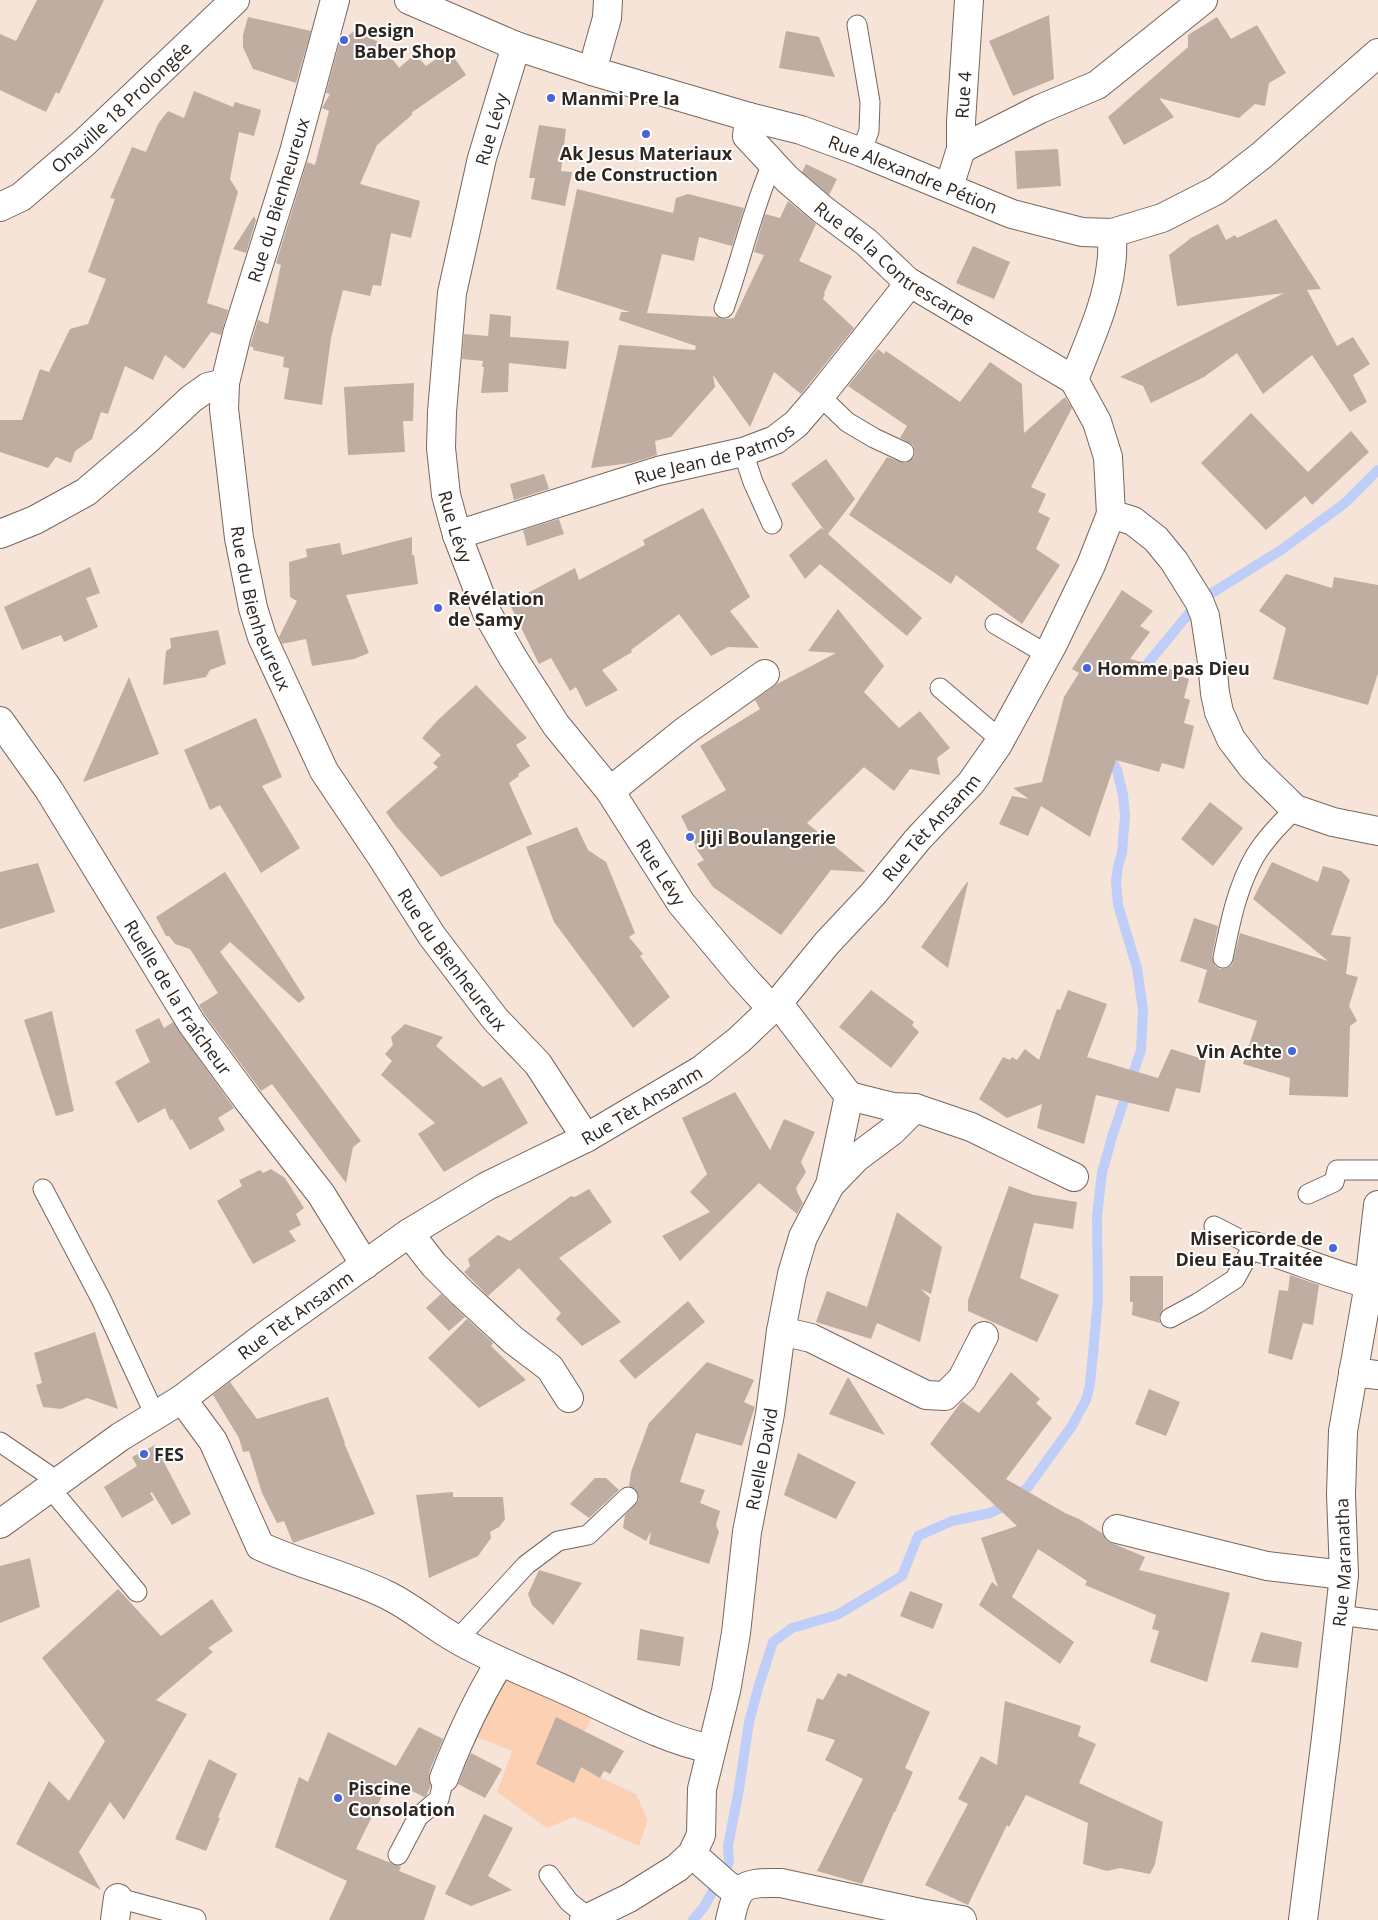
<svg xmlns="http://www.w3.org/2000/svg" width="1378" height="1920" font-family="'Open Sans',sans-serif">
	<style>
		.green { fill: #fcd0b3 }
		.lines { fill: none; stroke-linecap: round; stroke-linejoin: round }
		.stream { stroke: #bfcef8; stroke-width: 10 }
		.building { fill: #bfada1 }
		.lane-casing { stroke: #77665c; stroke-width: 21 }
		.street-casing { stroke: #77665c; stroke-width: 30 }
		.secondary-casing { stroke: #77665c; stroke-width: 30 }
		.lane { stroke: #fff; stroke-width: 19 }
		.street { stroke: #fff; stroke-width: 28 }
		.secondary { stroke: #fff; stroke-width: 28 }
		.poi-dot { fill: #4864d8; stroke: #fff; stroke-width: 2 }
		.labels { text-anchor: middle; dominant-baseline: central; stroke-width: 4; stroke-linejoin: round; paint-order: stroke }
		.poi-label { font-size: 18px; font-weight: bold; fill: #2d2621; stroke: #fff; text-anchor: start }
		.street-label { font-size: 18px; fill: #2d2621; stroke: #fff }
	</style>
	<rect width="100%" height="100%" fill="#f7e4d8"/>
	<path class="green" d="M508,1675L594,1713L577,1747L587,1771L636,1794L648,1820L639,1846L574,1817L547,1828L497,1792L512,1751L472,1735Z"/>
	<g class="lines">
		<path class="stream" d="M1139,674L1199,601L1281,550L1345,503L1378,470
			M693,1920L704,1907L729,1862L728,1846L739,1789L749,1722L759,1685L773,1642L792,1628L837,1615L902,1576L918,1536L952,1521L990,1513L1011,1503L1028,1487L1072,1426L1086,1400L1090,1385L1098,1299L1097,1216L1102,1173L1112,1137L1141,1050L1143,1010L1137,968L1118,905L1116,881L1118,866L1122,853L1125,816L1123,795L1117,770L1108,754"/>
	</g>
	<path class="building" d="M37,0H104L59,94L56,92L46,112L0,90V34L16,41Z
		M1049,15L1054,79L1013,96L989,41Z
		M248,17L311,31L296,83L253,69L243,47V35Z
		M1217,17L1231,39L1257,25L1286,73L1269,83L1265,106L1255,104L1239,118L1159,98L1174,117L1124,145L1108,117L1188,47V35Z
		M354,31L381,43L399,68L415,54L426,66L449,50L466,75L411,113L413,114L377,145L360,184L420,201L411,238L391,233L381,286L373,285L370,296L343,290L331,338L322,405L284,399L289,368L283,367L284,357L253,350L254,348L250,346L258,320L268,324L281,265L276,263L307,162L315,165L329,111L322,108L330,94L326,93L341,37L345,38Z
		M786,31L819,37L835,77L779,68Z
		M194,91L233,107L235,102L261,110L254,136L239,132L230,179L238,192L207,303L228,310L221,335L211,332L184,369L165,355L153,380L125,366L108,414L101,412L92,439L75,451L71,463L56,457L48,468L0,452V420H22L40,369L49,372L70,329L88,324L106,279L88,272L115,199L110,198L132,147L146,152L158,124L168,111L184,118Z
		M539,125L566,129L561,171L572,172L565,206L531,199L535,178H529Z
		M1058,149L1061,186L1017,189L1015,151Z
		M806,164L837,179L829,195L802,172Z
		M577,189L673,213L676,198L688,194L744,208L732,246L699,237L694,261L662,254L647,313L718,317L726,319L734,318L764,255L754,252L765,214L780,218L788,201L816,224L799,261L832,276L824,293L825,294L823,299L854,328L801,394L774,372L750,427L713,375L715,387L671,437L655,441L657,455L631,463L591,468L619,345L695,350L696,346L619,320L621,312H630L556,289Z
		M254,216L256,220L246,253L233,249Z
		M1276,219L1321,289L1307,290L1337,346L1353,337L1370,364L1353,375L1367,402L1350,412L1312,355L1263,394L1237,353L1204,377L1151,403L1143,386L1120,377L1284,293L1177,306L1169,255L1191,238L1218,224L1226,240L1235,235L1237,238Z
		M973,246L1010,262L994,299L956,283Z
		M490,314L511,316L510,337L569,341L566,369L509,363L508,392L481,393L484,367H482L483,361L462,359L464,334L488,336Z
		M878,349L884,354L886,351L960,402L990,362L1022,384L1024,433L1065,397L1072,408L1031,487L1046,494L1038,512L1050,518L1036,549L1060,565L1022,624L956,575L951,584L849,515L887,457L905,463L914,457L915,452L913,445L900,438L907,426L848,386Z
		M414,383L413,421H403L405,452L348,455L344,387Z
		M1251,413L1308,472L1351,431L1369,452L1312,505L1305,496L1266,530L1201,463Z
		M826,459L855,499L828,534L922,618L907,636L820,564L805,579L789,555L821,528L824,530L791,484Z
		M544,474L549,489L514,500L510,484Z
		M703,508L750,597L730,611L759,648L728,647L711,656L679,614L631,650L632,652L602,670L618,690L586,707L576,687L570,691L551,658L539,664L509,603L575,568L579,580L645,545L643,540Z
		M559,519L564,534L527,546L523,530Z
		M412,537V555H414L418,584L346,595L369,653L354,659L312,666L306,639L282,644L279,637L297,601L290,597L289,562L307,557L306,549L340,543L342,555Z
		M90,567L100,593L86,598L98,627L64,642L61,635L22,650L4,607Z
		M1286,574L1332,588L1334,577L1378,585V673L1368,705L1273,679L1286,628L1259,611Z
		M1122,590L1153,611L1140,626L1150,632L1130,659L1181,672L1180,676L1189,679L1184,698L1190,700L1184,723L1194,726L1184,769L1162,763L1159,772L1116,760L1090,837L1041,806L1028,836L999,824L1012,796L1029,799L1013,788L1042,782L1064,697L1079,673L1072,669Z
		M838,609L884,666L864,692L899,728L920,711L950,748L937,758L940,775L910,769L894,791L864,767L807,823L866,872L831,870L781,935L713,887L697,864L704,860L695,847L696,846L681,816L726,790L700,746L760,709L755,700L777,684L836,653L808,651Z
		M218,630L226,664L210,670L206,677L163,685L166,651L171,648L170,638Z
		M129,677L159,754L83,782Z
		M476,685L527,738L516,745L530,766L518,774L519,776L509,783L532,834L441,877L395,825L386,812L438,767L433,763L441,755L422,738L438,720Z
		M256,718L282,777L262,786L300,848L261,873L220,805L210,810L184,750Z
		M1210,802L1243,828L1213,866L1181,839Z
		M577,827L588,850L606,862L635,933L629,937L643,954L640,956L670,997L633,1028L554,922L526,847Z
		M1272,862L1318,882L1323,866L1341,871L1350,880L1331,935L1351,937L1346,974L1358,977L1349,1006L1357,1021L1350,1026L1348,1097L1289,1095L1290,1078L1243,1064L1257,1021L1198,1002L1207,970L1180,961L1194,918L1218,926L1212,956L1215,966L1220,969L1227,968L1232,965L1240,933L1328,961L1253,899Z
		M38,863L55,912L0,929V872Z
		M225,872L305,998L299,1003L230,942L220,952L361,1141L353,1147L346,1183L272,1084L261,1091L205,1015L199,1005L218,993L190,949L175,944L169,936H166L156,917Z
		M967,882L968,883L948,968L921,947Z
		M871,990L914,1022L912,1025L919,1032L891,1068L839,1027Z
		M1068,990L1107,1004L1087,1057L1158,1078L1171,1049L1206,1060L1200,1093L1176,1088L1169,1112L1096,1095L1084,1144L1037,1128L1042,1104L1007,1118L979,1099L1003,1057L1010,1060L1012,1057L1017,1060L1025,1049L1039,1060L1057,1009L1060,1010Z
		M52,1011L74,1111L56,1116L24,1020Z
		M159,1018L164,1028L173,1022L234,1108L218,1118L225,1130L190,1150L172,1119L170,1120L165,1108L138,1123L115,1082L150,1062L135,1030Z
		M405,1024L443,1037L436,1046L483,1087L501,1077L528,1123L444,1172L418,1134L435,1123L381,1075L392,1061L385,1054L393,1045L391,1037Z
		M735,1092L770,1150L784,1119L815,1132L801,1162L806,1172L796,1188L798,1194L803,1203L797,1214L759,1183L680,1261L662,1236L710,1212L690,1192L707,1174L682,1118Z
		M271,1169L285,1178L304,1208L296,1214L301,1225L289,1231L296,1241L253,1264L217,1201L242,1186L239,1180L260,1170L263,1173Z
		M1009,1186L1034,1195L1077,1202L1073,1229L1034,1223L1020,1278L1059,1295L1037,1342L968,1311V1300Z
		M589,1189L612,1222L559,1258L621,1322L582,1346L556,1319L561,1313L519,1268L488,1296L464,1272L470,1266L468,1259L498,1235L510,1241L571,1196L575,1197Z
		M897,1212L942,1247L931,1294L921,1289L930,1298L920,1342L877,1323L871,1339L816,1322L827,1291L867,1307Z
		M1290,1275L1319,1285L1313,1325L1303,1323L1292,1360L1268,1353L1279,1290L1288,1291Z
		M1130,1276H1163V1309L1159,1317L1160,1323L1132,1315L1133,1302H1130Z
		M441,1294L465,1317L449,1331L426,1308Z
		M688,1301L705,1322L635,1379L619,1361Z
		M467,1319L493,1343L491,1346L526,1380L479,1408L428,1358Z
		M95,1332L118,1409L87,1398L61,1409L43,1407L36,1385L42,1383L34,1353Z
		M707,1362L754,1380L744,1402L755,1407L742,1446L696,1433L680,1482L705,1490L700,1503L720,1511L716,1525L719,1532L709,1564L649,1544L651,1531L646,1541L623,1528L625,1515L639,1500L636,1490L629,1486L631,1472L649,1423Z
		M1011,1372L1040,1399L1036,1403L1052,1418L1006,1479L1065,1513L1079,1519L1102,1533L1107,1541L1145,1557L1139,1570L1230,1593L1207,1682L1150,1662L1159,1631L1152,1629L1156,1615L1085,1585L1087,1581L1038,1549L1012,1597L1074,1642L1060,1664L979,1605L992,1582L998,1587L981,1538L1017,1526L930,1444L962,1401L979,1413Z
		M848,1377L885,1435L829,1414Z
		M230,1382L257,1419L328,1397L345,1443H344L375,1514L293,1543L284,1521L277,1523L262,1493L249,1451L243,1452L239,1438L213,1395Z
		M1149,1389L1180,1402L1166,1436L1135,1424Z
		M155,1445L191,1514L172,1525L152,1492L150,1493L154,1500L122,1518L104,1487L137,1466L132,1457Z
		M798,1453L856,1482L836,1519L784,1495Z
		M595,1478H606L619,1490L589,1518L570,1504Z
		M453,1492V1497H503L505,1519L499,1527L490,1532L491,1538L478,1556L429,1578L416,1495Z
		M30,1558L40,1607L0,1623V1566Z
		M539,1570L582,1583L553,1625L532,1605L528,1594Z
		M118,1589L161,1636L212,1599L233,1631L208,1648L213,1652L156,1700L187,1714L124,1820L110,1802L79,1852L101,1890L16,1844L49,1781L69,1801L105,1741L42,1658Z
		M910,1591L943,1604L933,1629L900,1616Z
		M640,1629L684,1637L680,1666L637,1660Z
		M1261,1632L1302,1642L1298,1668L1251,1662Z
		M838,1673L846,1677L848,1673L930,1712L905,1768L913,1772L895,1812H894L862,1884L817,1871L863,1779L825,1760L835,1740L807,1731L817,1698L823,1700Z
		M1005,1701L1081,1726L1078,1736L1096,1744L1079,1783L1163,1822L1155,1864L1150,1874L1120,1868L1107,1871L1083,1864L1088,1823L1026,1795L1009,1827L1007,1825L968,1905L925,1885L968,1804L958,1799L981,1756L997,1765Z
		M556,1717L624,1751L610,1774L604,1771L600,1778L581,1767L574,1783L536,1764Z
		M419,1727L443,1739L429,1772V1780L431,1785L426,1796L424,1797L390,1780L356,1849L401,1867L399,1871L436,1886L424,1920H329L347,1881L275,1847L299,1777L308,1782L328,1732L396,1766Z
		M471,1753L502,1769L485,1798L458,1784Z
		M209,1759L237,1774L218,1817L220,1818L206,1851L175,1839Z
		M484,1814L513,1828L488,1876L512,1890L471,1906L445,1894Z"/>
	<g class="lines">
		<defs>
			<path id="lane" d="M857,25L870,102L869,131L861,152
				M724,308C741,261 752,210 772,164
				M820,396L847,422L874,438L904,452
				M743,452L753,482L772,524
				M995,624L1048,655
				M940,688L1001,740
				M1223,958C1230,923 1237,887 1255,856C1266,838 1281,823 1295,809
				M43,1189L101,1299L155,1415
				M1308,1194L1334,1182L1337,1170H1378
				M1170,1318L1198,1303L1235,1279L1253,1246L1214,1226
				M0,1442L47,1474L55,1484
				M50,1488L137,1592
				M1339,1615L1378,1620
				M457,1640L526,1565L558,1541L588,1535L628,1497
				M398,1855L418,1817L439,1799L444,1778
				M549,1875L569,1902L588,1917
				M118,1898L196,1919"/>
			<g id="street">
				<path id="s1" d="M335,0L294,152L237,334L225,383L224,409L239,538L253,608L262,637L324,771L381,856L432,936L495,1019L538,1064L586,1138"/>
				<path id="s2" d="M516,46L482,158L452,293L442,412L441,448L446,495L457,535L487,613L513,658L556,725L610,791L681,903L741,975L772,1009"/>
				<path d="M592,71L607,18L608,0"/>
				<path id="s3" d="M749,117L747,136L787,179L822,209L866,242L907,281L1074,380"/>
				<path d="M961,149L1040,109L1097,85L1203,0"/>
				<path id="s4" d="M949,187L961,149V122L969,0"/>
				<path d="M1112,233C1112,244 1113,255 1111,265C1107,304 1088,343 1074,380L1097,422L1108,457L1111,514L1133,521L1156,539L1174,561L1199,601L1205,616L1212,662L1215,693L1219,712L1231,739L1253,768L1295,809L1333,822L1378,831"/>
				<path d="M0,534L35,520L86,492L146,441L191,399L208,387L225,383"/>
				<path id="s5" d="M457,535L658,471L743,452L775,440L796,424L820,396L901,294L907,281"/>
				<path id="s6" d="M0,721L49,790L192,1024L247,1099L321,1194L365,1265"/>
				<path d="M610,791L685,731L765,674"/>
				<path d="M849,1096L893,1107L915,1108L971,1127L1074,1177"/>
				<path d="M830,1185L856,1158L892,1131L915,1108"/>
				<path d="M409,1233L434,1265L462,1293L513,1340L550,1368L569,1398"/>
				<path d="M1253,1246C1292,1257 1329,1274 1369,1284"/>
				<path d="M781,1331L811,1338L926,1395L945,1396L962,1379L984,1336"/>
				<path d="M1353,1372L1378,1375"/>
				<path d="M182,1399L213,1441L260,1546C301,1565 346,1575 387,1595C412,1607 433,1626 458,1640C495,1661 535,1676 574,1694C619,1714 663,1739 711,1749"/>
				<path id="s7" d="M0,1524L120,1437L182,1399L265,1336L409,1233L487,1186L586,1138L701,1070L739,1040L778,1003L827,943L873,894L918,839L971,783L997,746L1053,644L1091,565L1111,514"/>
				<path d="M1117,1529L1267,1566L1344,1575"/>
				<path d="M444,1778C459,1739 478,1698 500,1662"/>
				<path d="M692,1854L726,1884L738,1893"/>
				<path d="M115,1920L118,1898"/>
				<path id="s8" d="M584,1920L629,1898L677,1868L692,1854L701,1835L702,1789L726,1691L736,1633L747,1532L770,1414L781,1331L792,1274L803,1237L830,1185L849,1096L778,1003"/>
				<path d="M730,1920C732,1912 734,1900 739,1893C746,1881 769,1883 781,1883L920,1913L962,1920"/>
			</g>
			<g id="secondary">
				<path id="s9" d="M409,0L516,46L592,71L749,117L801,130L861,152L1012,214L1082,232L1112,233L1162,218L1217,190L1262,155L1378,53"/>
				<path id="s10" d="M0,207L21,197L84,143L235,0"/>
				<path id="s11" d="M1303,1920L1326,1738L1344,1575L1341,1494L1343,1431L1369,1284L1378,1205"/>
			</g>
		</defs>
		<use href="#lane" class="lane-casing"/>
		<use href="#street" class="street-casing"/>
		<use href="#secondary" class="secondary-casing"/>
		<use href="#lane" class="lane"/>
		<use href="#street" class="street"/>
		<use href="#secondary" class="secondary"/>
	</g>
	<g class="poi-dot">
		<circle cx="344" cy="40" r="5"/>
		<circle cx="551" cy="98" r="5"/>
		<circle cx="646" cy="134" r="5"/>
		<circle cx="438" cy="608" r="5"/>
		<circle cx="1087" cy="668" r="5"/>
		<circle cx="690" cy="837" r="5"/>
		<circle cx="1292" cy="1051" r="5"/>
		<circle cx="1333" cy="1248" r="5"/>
		<circle cx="144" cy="1454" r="5"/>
		<circle cx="338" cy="1798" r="5"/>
	</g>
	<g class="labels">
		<g class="poi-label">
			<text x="354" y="30">Design<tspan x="354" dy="21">Baber Shop</tspan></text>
			<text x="561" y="98">Manmi Pre la</text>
			<text x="646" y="153" text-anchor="middle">Ak Jesus Materiaux<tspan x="646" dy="21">de Construction</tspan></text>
			<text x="448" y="598">Révélation<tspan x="448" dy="21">de Samy</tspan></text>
			<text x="1097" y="668">Homme pas Dieu</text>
			<text x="700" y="837">JiJi Boulangerie</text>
			<text x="1282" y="1051" text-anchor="end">Vin Achte</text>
			<text x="1323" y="1238" text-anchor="end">Misericorde de<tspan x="1323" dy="21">Dieu Eau Traitée</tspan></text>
			<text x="154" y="1454">FES</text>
			<text x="348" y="1788">Piscine<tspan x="348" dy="21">Consolation</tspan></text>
		</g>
		<g class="street-label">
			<text stroke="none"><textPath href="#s4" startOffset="94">Rue 4</textPath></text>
			<text stroke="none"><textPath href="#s10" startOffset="158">Onaville 18 Prolongée</textPath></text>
			<text transform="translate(491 129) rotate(-74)">Rue Lévy</text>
			<text stroke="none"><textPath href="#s9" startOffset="534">Rue Alexandre Pétion</textPath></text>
			<text transform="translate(278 200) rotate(-73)">Rue du Bienheureux</text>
			<text stroke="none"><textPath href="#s3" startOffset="215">Rue de la Contrescarpe</textPath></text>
			<text stroke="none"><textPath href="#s5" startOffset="270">Rue Jean de Patmos</textPath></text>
			<text stroke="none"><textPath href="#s2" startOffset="491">Rue Lévy</textPath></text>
			<text stroke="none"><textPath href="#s1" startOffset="628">Rue du Bienheureux</textPath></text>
			<text stroke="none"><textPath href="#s7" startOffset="1172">Rue Tèt Ansanm</textPath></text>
			<text stroke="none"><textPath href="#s2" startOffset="896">Rue Lévy</textPath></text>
			<text stroke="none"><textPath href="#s1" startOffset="1032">Rue du Bienheureux</textPath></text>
			<text stroke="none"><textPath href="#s6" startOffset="329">Ruelle de la Fraîcheur</textPath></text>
			<text stroke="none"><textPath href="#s7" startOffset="768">Rue Tèt Ansanm</textPath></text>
			<text stroke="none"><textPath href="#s7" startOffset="362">Rue Tèt Ansanm</textPath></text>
			<text stroke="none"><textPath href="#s8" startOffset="530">Ruelle David</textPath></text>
			<text stroke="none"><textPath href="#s11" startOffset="360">Rue Maranatha</textPath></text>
		</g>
	</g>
</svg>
